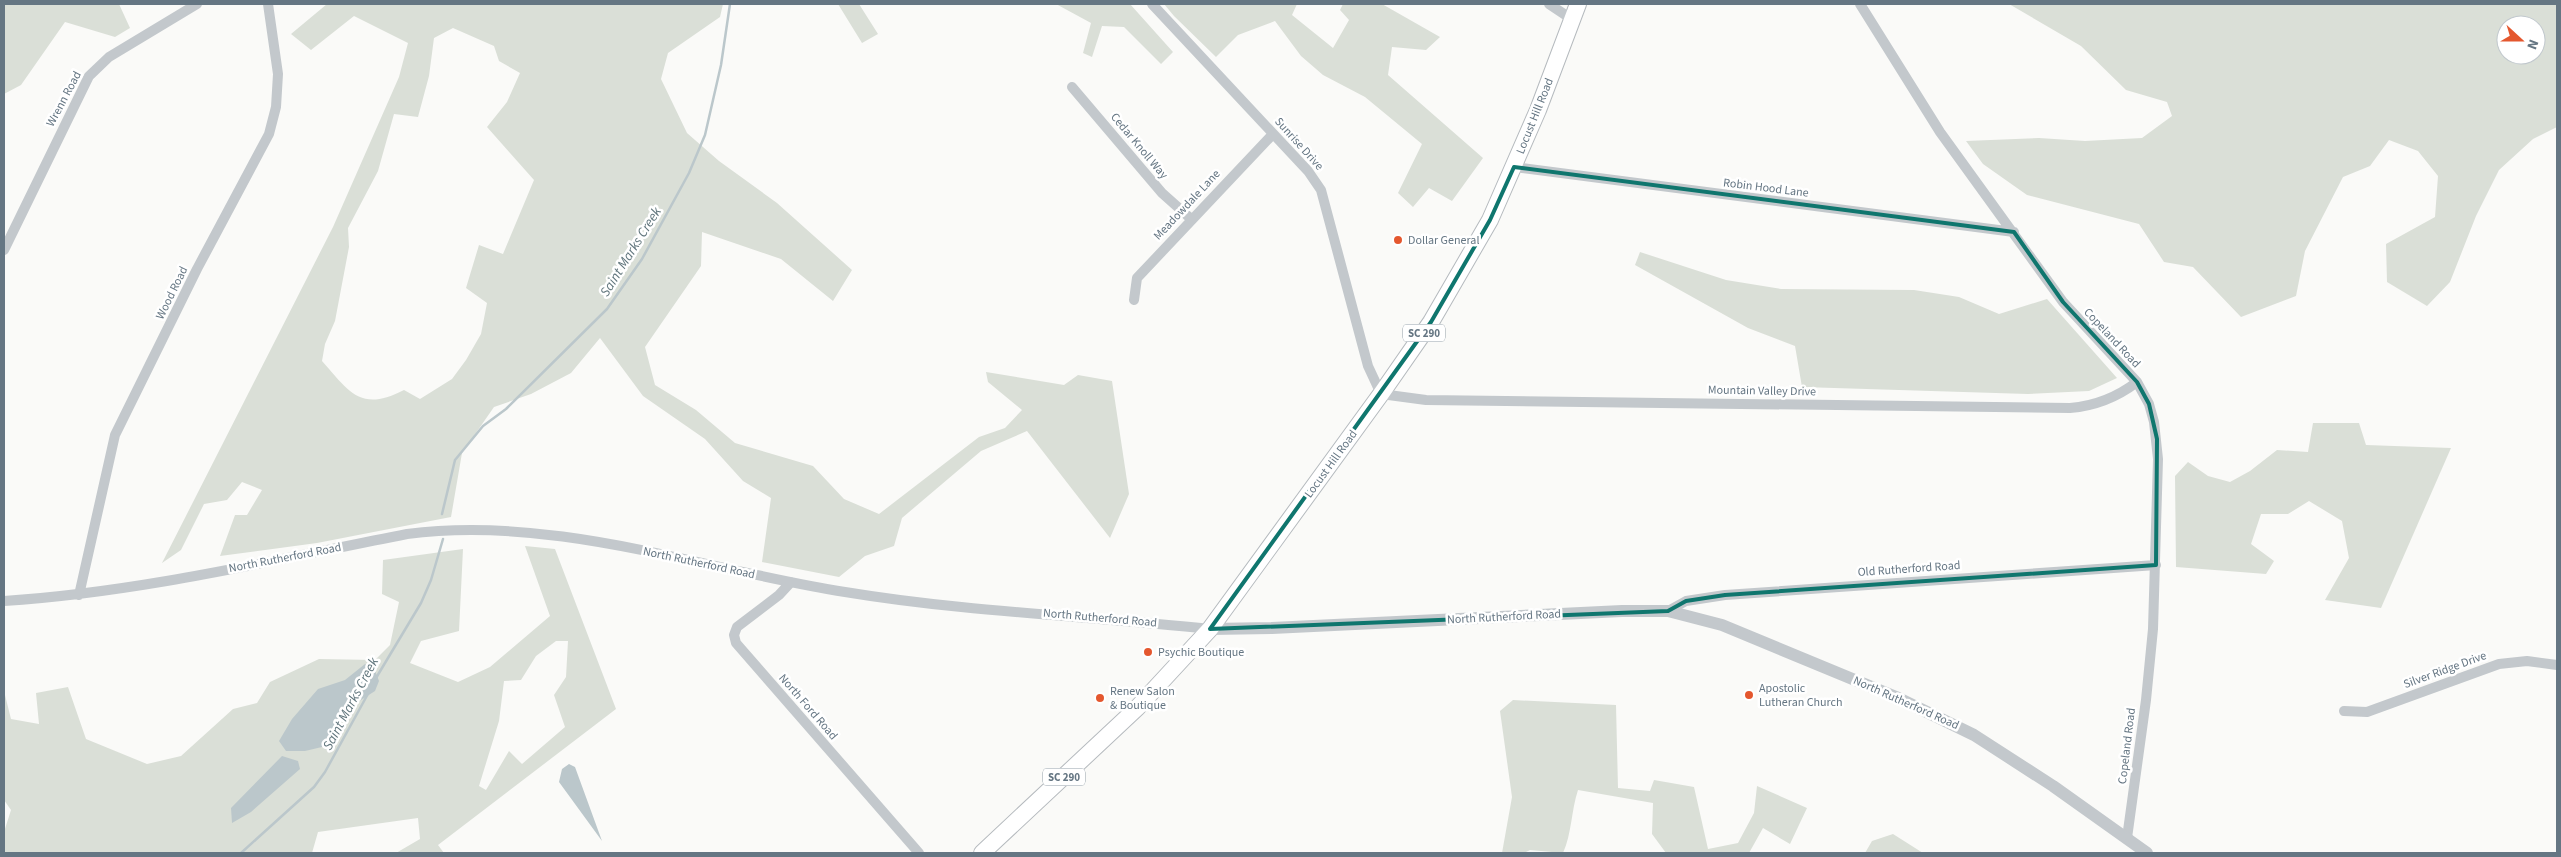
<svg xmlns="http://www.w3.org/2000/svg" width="2561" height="857" font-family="'Source Sans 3',sans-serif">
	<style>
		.green { fill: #dadfd7; fill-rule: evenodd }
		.water { fill: #bbc7cb }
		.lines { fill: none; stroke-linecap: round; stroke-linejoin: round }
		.stream { stroke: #bbc7cb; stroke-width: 2.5 }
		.primary-casing { stroke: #b5babe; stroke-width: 18 }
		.minor { stroke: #c3c8cc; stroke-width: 10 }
		.tertiary { stroke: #c3c8cc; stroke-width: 12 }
		.primary { stroke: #fff; stroke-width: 16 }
		.marked { fill: none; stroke: #0f766e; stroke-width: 4; stroke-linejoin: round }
		.poi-dot { fill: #e4572e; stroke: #fff; stroke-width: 2 }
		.labels { text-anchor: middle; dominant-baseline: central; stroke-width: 5; stroke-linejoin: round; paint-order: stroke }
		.shield { fill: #fff; stroke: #939fa8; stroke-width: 1 }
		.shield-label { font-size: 11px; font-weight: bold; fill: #657683 }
		.street-label { font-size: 12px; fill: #657683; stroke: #fff }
		.poi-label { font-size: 12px; fill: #657683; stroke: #fff; text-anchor: start }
		.water-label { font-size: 14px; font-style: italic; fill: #60757c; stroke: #fff }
	</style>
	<rect width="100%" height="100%" fill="#fafaf8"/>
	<path class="green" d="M4,4H119L130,28L115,37L65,22L21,85L4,94Z
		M327,4H723L720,17L668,53L661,79L687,133L719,161L777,203L852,270L833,301L781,259L702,232L701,266L645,347L655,385L696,410L735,443L813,466L844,499L879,514L979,437L1005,428L1022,410L988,382L986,372L1064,385L1078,375L1112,381L1129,494L1110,538L1027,431L981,451L902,518L894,546L865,556L839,577L762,562L771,498L743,481L705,439L643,396L600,338L571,373L531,394L494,407L462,453L451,517L317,543L220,556L235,515H247L262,490L242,482L227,500L204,504L181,550L162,563L333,227L399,77L408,43L354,16L311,50L291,34ZM453,28L494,46L499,61L520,73L507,102L487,127L534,180L503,254L479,245L466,288L487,303L481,334L466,360L452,379L420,399L404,390C360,413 349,391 322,361L325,344L335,321L349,247L348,228L378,171L394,114L418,117L429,76L434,38Z
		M838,4H859L878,34L862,43Z
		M1056,4H1130L1173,52L1161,64L1124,27L1102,26L1092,57L1083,53L1091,23Z
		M1164,4H1297L1292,15L1333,48L1349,20L1340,10L1343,4H1382L1440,37L1426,50L1392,47L1388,75L1483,158L1452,201L1429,188L1413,207L1398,193L1422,144L1365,97L1323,75L1301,56L1275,21L1238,35L1216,57L1174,16Z
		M2009,4H2557V127L2533,139L2499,170L2476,216L2450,282L2427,306L2387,282L2386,244L2435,217L2438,176L2418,151L2389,140L2370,166L2343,177L2305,251L2296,296L2241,317L2193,267L2164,262L2139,224L2027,195L1983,164L1966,141L2039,138L2085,141L2142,138L2172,116L2167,102L2126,90L2081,46ZM2506,25H2536V55H2506Z
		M1640,252L1726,280L1781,289L1914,290L1959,297L1999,314L2047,299L2117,378L2089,391L2028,394L1802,387L1795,346L1748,328L1635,265Z
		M2313,423H2359L2366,445L2451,448L2381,608L2325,600L2349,558L2342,521L2309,501L2288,514H2261L2251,544L2274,561L2266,574L2176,567L2175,476L2188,462L2208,476L2230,482L2250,471L2277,450L2308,452Z
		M525,546L555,549L616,709L438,845L444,853H396L420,839L418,818L318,832L312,853H4V832L11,810L4,800V691L11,719L39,724L36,693L68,687L86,739L147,764L181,756L233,709L257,703L270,682L319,659L375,660L390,645L399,602L382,594L383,560L463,549L459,631L421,641L410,663L458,682L490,667L550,616ZM556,641H568L566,677L554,695L565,727L522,764L509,751L486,790L479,786L499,721L504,681L521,680L536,656Z
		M1513,700L1616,705L1618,788L1650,791L1654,780L1694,787L1708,849L1738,843L1754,813L1757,786L1807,808L1790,844L1763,828L1749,853H1666L1652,834L1653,803L1578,790C1571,811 1572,833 1563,853L1530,850L1524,853H1502L1512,797L1500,711Z
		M1893,834L1923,853H1865L1872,841Z"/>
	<path class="water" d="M365,664L374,668L379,681L375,691L347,709L322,747L305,751H286L279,741L292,719L318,689L345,680Z
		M282,756L298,761L300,769L251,812L232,823L231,808Z
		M569,764L575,767L602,841L559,782L562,769Z"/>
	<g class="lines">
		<path class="stream" d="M442,514L455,460L483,426L506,409L607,309L642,259L689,173L705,135L721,65L730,4
			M376,678L421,603L431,580L443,539
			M241,853L314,787L325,772L369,692"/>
		<defs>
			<path id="primary" d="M982,853L1137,708L1210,629L1381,394L1431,322L1490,220L1538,110L1578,4"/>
		</defs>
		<use href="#primary" class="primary-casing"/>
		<path class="minor" d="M1152,4L1308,171L1321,190L1368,366L1381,394L1426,400L2070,408C2095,406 2116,398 2137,382
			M1549,4L1573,20
			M1860,4L1940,132L2063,302L2137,382L2149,404L2154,422L2158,459L2153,629L2146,700L2127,838
			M1072,87L1162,193L1190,218
			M1514,167L2014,232
			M4,250L89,76L109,57L197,4
			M1134,300L1137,278L1273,134
			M791,582L779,595L737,627L734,635L736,643L919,853
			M79,595L115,435L197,269L269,134L276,107L278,74L268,4
			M4,601C140,592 274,560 407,534C556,515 700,569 845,592C966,612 1089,616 1210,629
			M1668,611L1686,601L1725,595L2156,565
			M2344,711L2367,712L2499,664L2527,661L2557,665"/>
		<path class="tertiary" d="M1210,629L1272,628L1622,611H1668L1722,625L1896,697L1974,735L2053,786L2147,853"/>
		<use href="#primary" class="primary"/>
	</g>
	<path class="marked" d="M1514,167L2014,232L2063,302L2137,382L2149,404L2157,439L2156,565L1725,595L1686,601L1668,611L1210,629L1431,322L1490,220Z"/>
	<g class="poi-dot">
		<circle cx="1398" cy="240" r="5"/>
		<circle cx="1148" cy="652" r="5"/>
		<circle cx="1749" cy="695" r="5"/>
		<circle cx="1100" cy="698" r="5"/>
	</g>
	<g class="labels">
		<g class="shield">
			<rect x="1403" y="324.5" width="42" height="17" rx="4"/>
			<rect x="1043" y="768.5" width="42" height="17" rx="4"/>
		</g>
		<g class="shield-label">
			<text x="1424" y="333">SC 290</text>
			<text x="1064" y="777">SC 290</text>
		</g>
		<g class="street-label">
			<text transform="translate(64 99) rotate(-62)">Wrenn Road</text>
			<text transform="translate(1535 116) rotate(-68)">Locust Hill Road</text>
			<text transform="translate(1299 144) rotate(48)">Sunrise Drive</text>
			<text transform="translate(1139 146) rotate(50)">Cedar Knoll Way</text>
			<text transform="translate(1766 188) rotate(7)">Robin Hood Lane</text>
			<text transform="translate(1187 205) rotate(-47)">Meadowdale Lane</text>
			<text transform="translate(172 293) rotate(-64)">Wood Road</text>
			<text transform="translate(2112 338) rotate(47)">Copeland Road</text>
			<text transform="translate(1762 391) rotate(1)">Mountain Valley Drive</text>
			<text transform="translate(1331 464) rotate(-54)">Locust Hill Road</text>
			<text transform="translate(285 558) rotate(-11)">North Rutherford Road</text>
			<text transform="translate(699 563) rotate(12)">North Rutherford Road</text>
			<text transform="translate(1909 569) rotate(-4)">Old Rutherford Road</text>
			<text transform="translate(1504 617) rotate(-3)">North Rutherford Road</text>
			<text transform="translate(1100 618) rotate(5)">North Rutherford Road</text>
			<text transform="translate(2445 670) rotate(-20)">Silver Ridge Drive</text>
			<text transform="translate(1906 703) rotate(24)">North Rutherford Road</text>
			<text transform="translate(808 707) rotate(49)">North Ford Road</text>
			<text transform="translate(2127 746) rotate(-83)">Copeland Road</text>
		</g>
		<g class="poi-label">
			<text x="1408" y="240">Dollar General</text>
			<text x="1158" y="652">Psychic Boutique</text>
			<text x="1759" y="688">Apostolic<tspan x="1759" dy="14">Lutheran Church</tspan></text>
			<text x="1110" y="691">Renew Salon<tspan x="1110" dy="14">&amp; Boutique</tspan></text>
		</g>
		<g class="water-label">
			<text transform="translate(631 252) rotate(-58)">Saint Marks Creek</text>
			<text transform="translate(351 704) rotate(-62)">Saint Marks Creek</text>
		</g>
	</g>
	<rect width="2561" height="857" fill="none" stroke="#657683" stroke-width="10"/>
	<g transform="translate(2521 40) rotate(111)"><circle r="24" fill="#ffffff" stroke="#c1c8cd"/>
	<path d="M0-4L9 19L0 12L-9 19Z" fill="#e4572e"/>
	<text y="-8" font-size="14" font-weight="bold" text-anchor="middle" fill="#657683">N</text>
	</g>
</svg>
